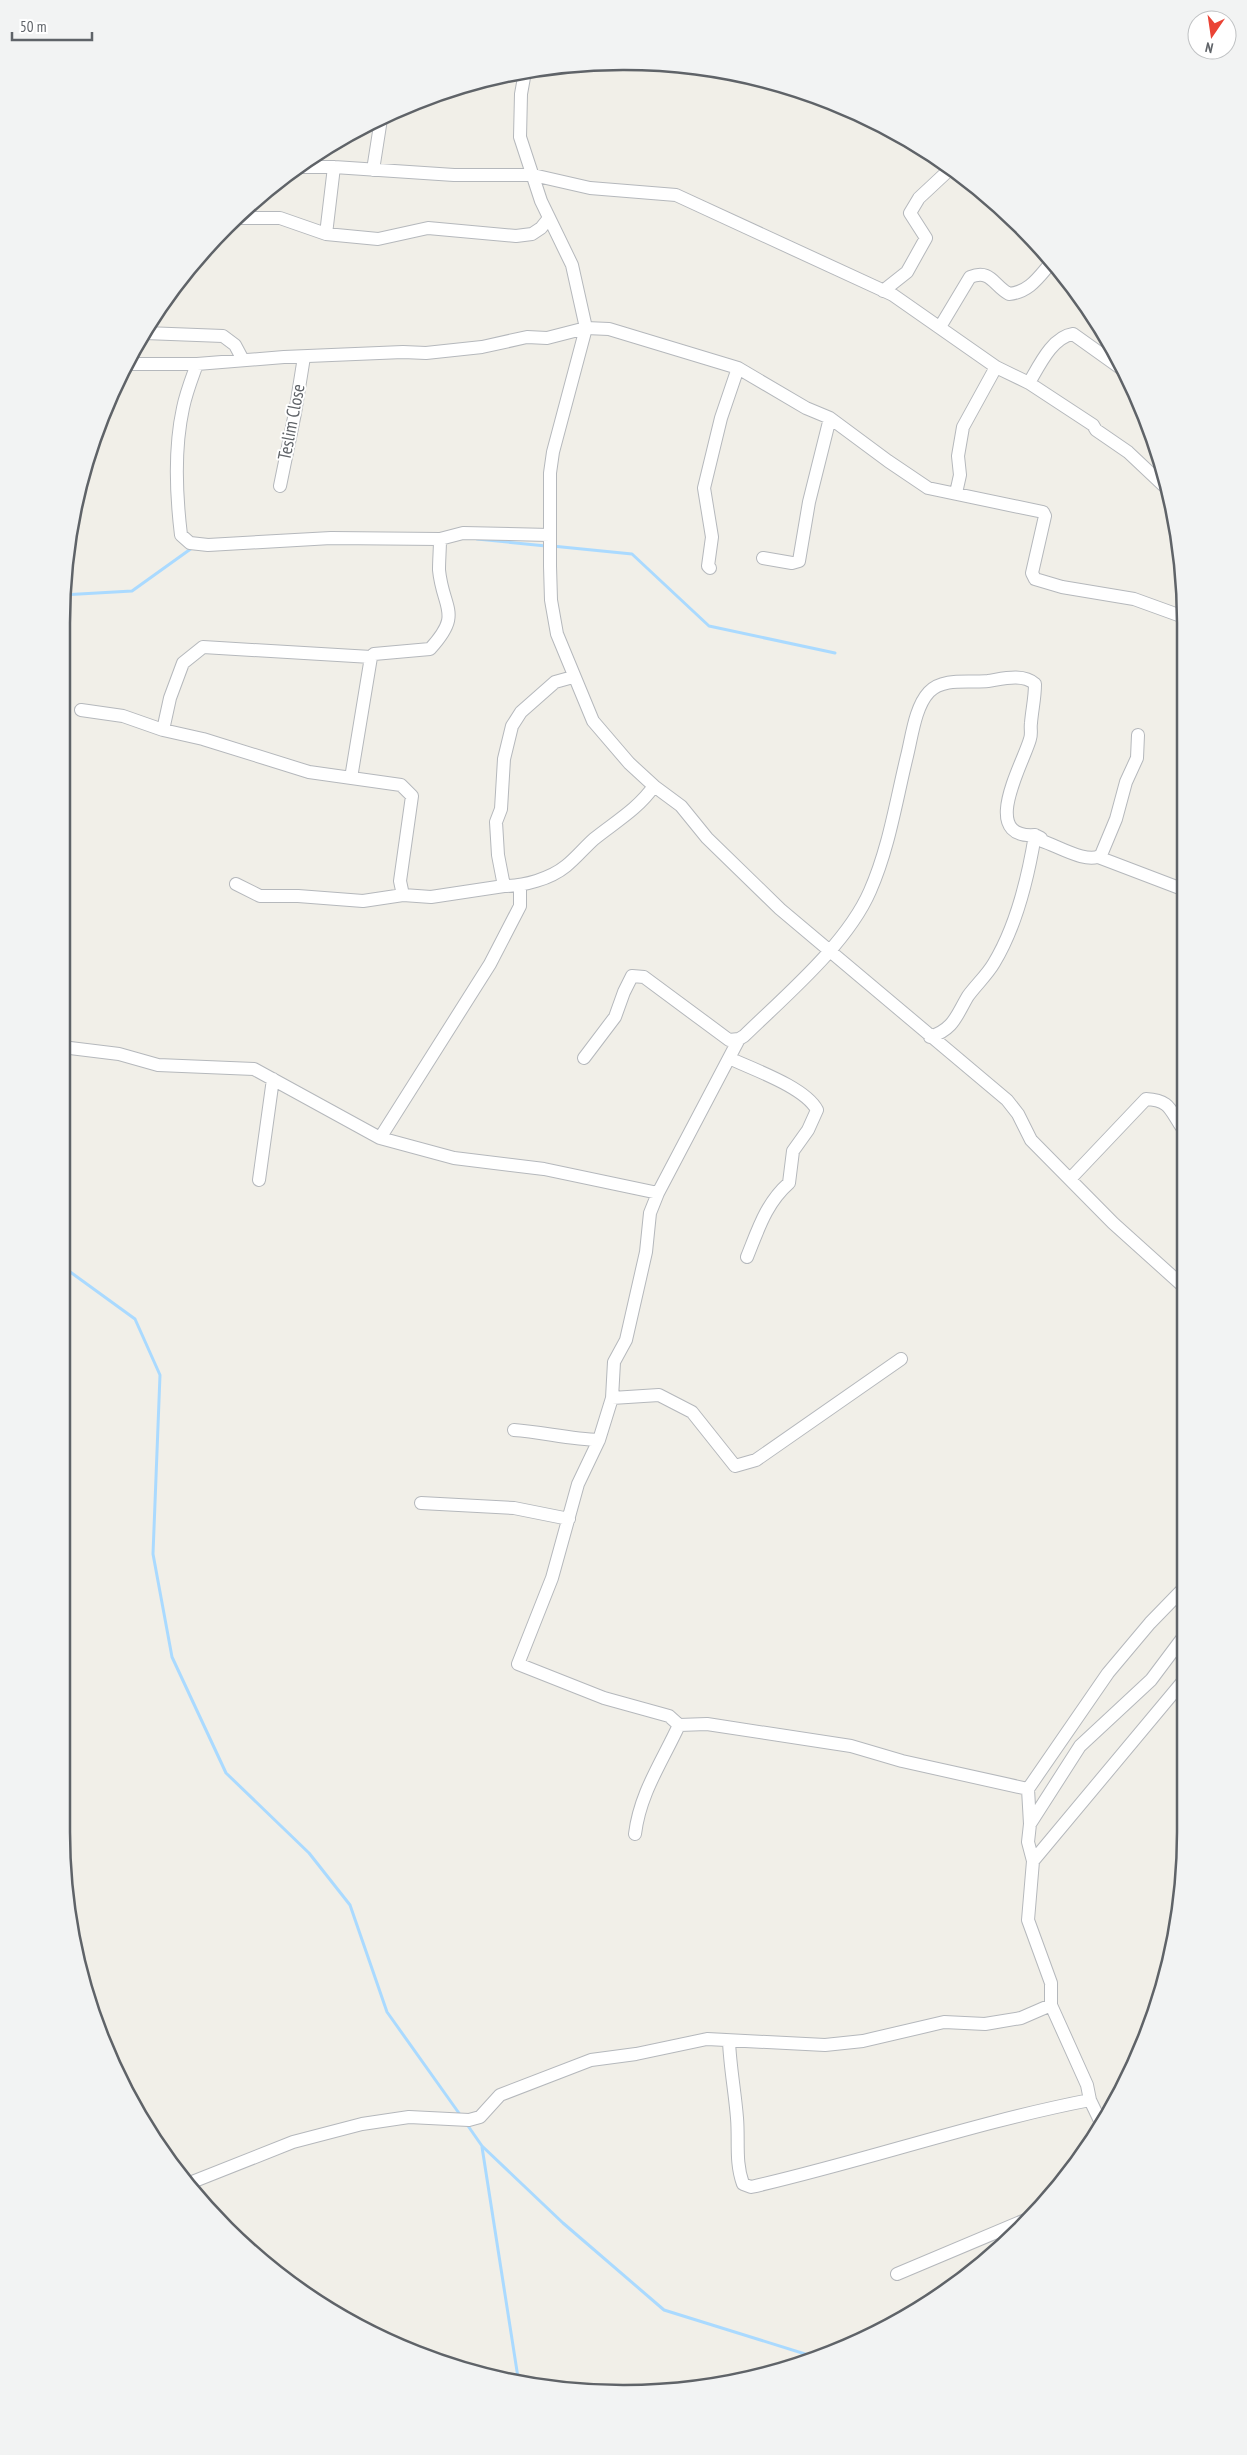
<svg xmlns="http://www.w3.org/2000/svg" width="1247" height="2455" font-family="'PT Sans Narrow',sans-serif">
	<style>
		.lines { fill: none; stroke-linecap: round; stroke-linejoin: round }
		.stream { stroke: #aadaff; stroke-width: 3 }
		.street-casing { stroke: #b5b8bc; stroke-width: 14 }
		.street { stroke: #fff; stroke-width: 12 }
		.labels { text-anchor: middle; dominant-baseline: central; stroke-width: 4; stroke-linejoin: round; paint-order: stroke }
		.street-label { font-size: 18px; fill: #5f6368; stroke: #fff }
		.rim { fill: none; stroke: #5f6368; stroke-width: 2.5 }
	</style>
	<rect width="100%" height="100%" fill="#f1efe8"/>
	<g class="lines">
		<path class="stream" d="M477,539L546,546
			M552,546L632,554L709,626L835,653
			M62,595L132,591L192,548
			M62,1266L135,1319L160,1375L153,1554L172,1657L226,1773L309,1853L350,1905L387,2012L461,2116
			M466,2123L482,2146L563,2223L664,2310L818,2358
			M482,2147L519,2384"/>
		<defs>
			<path id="street" d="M525,72L521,94L520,137L541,201L572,265L586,328L553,452L550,473V566L551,600L557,634L593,721L629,763L654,786L681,806L707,838L780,909L1007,1100L1018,1114L1031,1140L1113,1223L1183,1286
				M301,167H334L454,175H533L590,188L676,195L893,295L996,367L1029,383L1093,425L1096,430L1128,452L1163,485
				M373,170L381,119
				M237,218H280L326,234L378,239L428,228L516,236L532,234L541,228L549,218
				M326,234L334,167
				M883,291L907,272L926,238L910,213L919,198L949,170
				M940,327L970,277C991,269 993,285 1009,294C1029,292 1038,278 1050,264
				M145,333L223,336L235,345L243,360
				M126,364H197L284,357L403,352L426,353L482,347L527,337L547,338L586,328L609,329L738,368L806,408L830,418L888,461L928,488L1043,512L1045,516L1032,573L1035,579L1062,587L1134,599L1181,616
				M197,364C192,378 186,393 183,408C174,449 176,494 181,535L190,543L208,545L331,538L440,539
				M1029,383C1039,366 1052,337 1073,334L1122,369
				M280,486L295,413L304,357
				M956,493L960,475L958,456L963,427L996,367
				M763,558L792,563L799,561L809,502L830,418
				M710,568L708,566L712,537L704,488L721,418L738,368
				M573,677L555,682L521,712L512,726L504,759L501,809L496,822L498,855L504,886C524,886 550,879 566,866C576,858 584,848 594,839C615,822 638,809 654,786
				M81,710L123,716L163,730L203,739L309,772L401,785L412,796L400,881L403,895
				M163,730L170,698L183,663L203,647L371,657
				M351,778L371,657L374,654L430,649C463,613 443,610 439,570C439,560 440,549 440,539L463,533L550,535
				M1035,835L1041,838L1042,841C1056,845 1088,865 1101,855L1116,819L1126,782L1137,758L1138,735
				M1098,857L1182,889
				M236,884L260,896H298L363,901L403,895L431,897L504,886
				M62,1047L119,1054L158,1065L254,1069L380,1138L454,1158L544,1169L658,1193
				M584,1058L615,1017L624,992L632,976L644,977L729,1040L739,1039L744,1036C786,995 847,944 870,891C889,848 896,801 907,756C912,736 915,707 929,692C943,677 970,683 988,681C1002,679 1023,673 1035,684C1035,698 1032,710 1031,723C1030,728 1032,734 1030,739C1024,762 978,839 1035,835C1028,878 1017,925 994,963C987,975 976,985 968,996C956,1016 954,1029 930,1037
				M729,1058C752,1069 805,1087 817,1110L808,1130L793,1151L789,1183C766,1203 758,1230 747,1257
				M380,1138L490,964L520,906V885
				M1071,1178L1146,1099C1171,1100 1170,1111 1183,1129
				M259,1180L273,1079
				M612,1398L659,1395L692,1412L735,1466L756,1460L901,1359
				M514,1430C542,1432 570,1439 599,1440
				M421,1503L514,1508L569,1519
				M679,1725L669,1716L604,1698L518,1664L552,1578L578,1484L599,1440L612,1398L614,1362L626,1340L646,1252L650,1213L658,1193L739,1039
				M1030,1824L1080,1746L1151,1680L1184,1636
				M635,1834C640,1793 662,1762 679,1725L707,1724L851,1746L902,1761L1028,1789
				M1033,1861L1028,1842L1030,1824L1028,1789L1108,1673L1150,1623L1184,1588
				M729,2041C730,2067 735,2092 737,2118C739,2141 735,2162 743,2184L751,2187C865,2161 976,2122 1090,2100L1087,2085L1051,2005
				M1090,2100L1102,2125
				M187,2184L293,2142L362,2124L409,2117L469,2120L480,2117L500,2095L591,2060L636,2054L707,2039L825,2045L863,2041L944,2022L985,2024L1021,2018L1051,2005V1983L1028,1920L1033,1861L1184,1680
				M897,2274L1030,2218"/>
		</defs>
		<use href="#street" class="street-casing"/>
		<use href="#street" class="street"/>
	</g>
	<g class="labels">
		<g class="street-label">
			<text transform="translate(291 422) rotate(-79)">Teslim Close</text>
		</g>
	</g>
	<path d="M0 0H1247V2455H0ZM623 70H624A553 553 0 0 1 1177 623V1832A553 553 0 0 1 624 2385H623A553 553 0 0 1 70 1832V623A553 553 0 0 1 623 70Z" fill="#f2f3f3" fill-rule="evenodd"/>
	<path class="rim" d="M623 70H624A553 553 0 0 1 1177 623V1832A553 553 0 0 1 624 2385H623A553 553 0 0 1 70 1832V623A553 553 0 0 1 623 70Z"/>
	<g transform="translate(1212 35) rotate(193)"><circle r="24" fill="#ffffff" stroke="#bfc1c3"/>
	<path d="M0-4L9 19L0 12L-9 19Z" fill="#ea4335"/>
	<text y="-8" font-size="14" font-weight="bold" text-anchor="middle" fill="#5f6368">N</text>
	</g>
	<path d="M12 32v8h80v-8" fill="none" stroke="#5f6368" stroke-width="2.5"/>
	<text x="20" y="32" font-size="15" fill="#5f6368" stroke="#ffffff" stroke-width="4" paint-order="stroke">50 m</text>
</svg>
